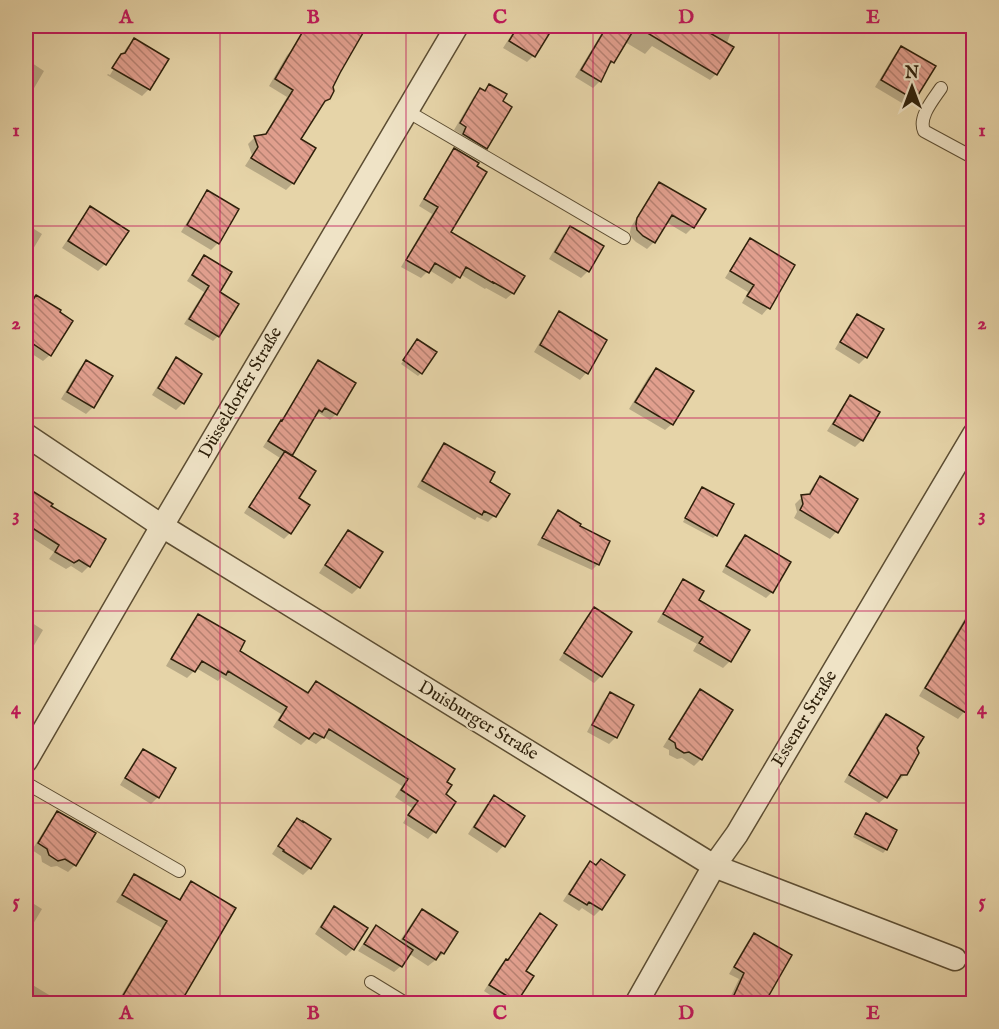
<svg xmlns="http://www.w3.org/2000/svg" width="999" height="1029" font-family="'IM FELL English',serif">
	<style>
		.shadow { fill: #0003 }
		.building { fill: url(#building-back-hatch); stroke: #2e200b; stroke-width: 1.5 }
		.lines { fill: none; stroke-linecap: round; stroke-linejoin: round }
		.lane-casing { stroke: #5c4d32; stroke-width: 14 }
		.street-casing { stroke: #5c4d32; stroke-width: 25 }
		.lane { stroke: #efe3c6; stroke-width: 12 }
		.street { stroke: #efe3c6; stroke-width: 22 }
		.grid { fill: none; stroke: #c2185b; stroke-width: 1.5; stroke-opacity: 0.55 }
		.labels { text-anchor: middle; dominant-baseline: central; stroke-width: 4.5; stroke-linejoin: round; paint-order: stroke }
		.street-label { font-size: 18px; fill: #2e200b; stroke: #efe3c6 }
		.neatline { fill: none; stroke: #c2185b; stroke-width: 2 }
		.grid-label { font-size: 20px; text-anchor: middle; font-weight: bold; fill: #c2185b }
	</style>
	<defs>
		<pattern id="building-back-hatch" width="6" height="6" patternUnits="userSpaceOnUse" patternTransform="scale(1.5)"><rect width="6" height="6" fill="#e19f8e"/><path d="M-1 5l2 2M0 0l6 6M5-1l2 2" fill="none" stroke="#b78172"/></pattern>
	</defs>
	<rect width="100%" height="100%" fill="#e6d4a8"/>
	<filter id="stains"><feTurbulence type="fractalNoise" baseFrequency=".00333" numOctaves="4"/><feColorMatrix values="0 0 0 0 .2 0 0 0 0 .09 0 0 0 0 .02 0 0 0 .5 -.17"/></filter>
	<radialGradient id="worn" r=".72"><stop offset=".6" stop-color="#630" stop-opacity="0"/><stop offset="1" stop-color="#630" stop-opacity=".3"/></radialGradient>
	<path class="shadow" d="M237,26H256L250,33Z
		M307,26H366L338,73L328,98L321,106L299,140L293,183L286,190L245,166L252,155L248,144L255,137L264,136L287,97L269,86L287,55L294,48Z
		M517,26H546L550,28L533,56L527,62L503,48Z
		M606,26H733L716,74L710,80L652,46L645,54L625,42L613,62L606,68L600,81L593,88L575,77Z
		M134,40L149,89L142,96L107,75L108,74L110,75L119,60H117L122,55L127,47Z
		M902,48L914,99L907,106L875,87L895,54Z
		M26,59L44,71L26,102Z
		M489,85L486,148L480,154L457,141L461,134L454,130L474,96L481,90L483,92Z
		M454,150L449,232L513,293L506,299L486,288L485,289L460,274L452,284L429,270L421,278L401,267L432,214L419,206L448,157Z
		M659,184L693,227L686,234L666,222L654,242L647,249L636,242L631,237L630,232L631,227L653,191Z
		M207,192L237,210L218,243L211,250L181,232L201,199Z
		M91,208L105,264L98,271L62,248L84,215Z
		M26,224L42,234L26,261Z
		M570,228L588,271L581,278L549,259L563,235Z
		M750,240L768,308L762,315L742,303L748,292L725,278L744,247Z
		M204,257L218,293V336L213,341L184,324L204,292L187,281L199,262Z
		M26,290L59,311L50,355L43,361L26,350Z
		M560,313L586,373L580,380L534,352L553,320Z
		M857,316L866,357L859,364L835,349L850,323Z
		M415,344L421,373L418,376L401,364Z
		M177,359L183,403L176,410L152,395L170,366Z
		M86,362L93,407L86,414L61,399L79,369Z
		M318,362L336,414L330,420L319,413L315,417L314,416L291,455L297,499L308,506L290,533L284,539L244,513L280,458L263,447L275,428L280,423L313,368Z
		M656,370L672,424L665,430L629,409L649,376Z
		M850,397L862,440L855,447L827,431L844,404Z
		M444,445L488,483L494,516L488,522L477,517L475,520L417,487L438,451Z
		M820,477L856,499L836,532L830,539L794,518L797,512L795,504L802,497L807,496L814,484Z
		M26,488L51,505L49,507L89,566L82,573L71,566L66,569L49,559L54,552L26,534Z
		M702,489L716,535L713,538L683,522L699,492Z
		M558,512L598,564L592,570L537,545L552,518Z
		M348,532L359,587L352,594L319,573L342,538Z
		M745,537L789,563L772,592L766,598L722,572L739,542Z
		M684,581L697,600L748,630L730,661L723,668L693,651L697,644L657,622L677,588Z
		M974,603V717L964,712L958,719L919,696Z
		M594,609L630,632L601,676L594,683L559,660L587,616Z
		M198,615L238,652L306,694L316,683L445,782L443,795L454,802L434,832L428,839L403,823L412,808L395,797L402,786L324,737L316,744L307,739L301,745L273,727L281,714L221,677L218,681L196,668L194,670L171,657L192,622Z
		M26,619L43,630L26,659Z
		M170,659L193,672L187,678L166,666Z
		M700,691L701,759L694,766L682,758L677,759L669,755V750L663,747L693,698Z
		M610,694L616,737L609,744L587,732L603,701Z
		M886,716L905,774L899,781H896L886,797L879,803L844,782L879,722Z
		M143,751L158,797L151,804L120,785L136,758Z
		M494,797L523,816L503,846L497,853L468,834L487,804Z
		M58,812L75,865L68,872L57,866L51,867L42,862L41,856L32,850L51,819Z
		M866,815L895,830L886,850L883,853L853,837L863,818Z
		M297,820L329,840L310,868L303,875L272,854L290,827Z
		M590,863L623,875L601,909L594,916L582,908L579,911L563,901L583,870Z
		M974,865V881L967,878Z
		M134,876L178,901L185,890L191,883L180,1001L178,1004H126L119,999L162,928L116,902L128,883Z
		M26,899L42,909L26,936Z
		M334,908L353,949L346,956L315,934L327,915Z
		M422,911L456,932L443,954L428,966L408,953L401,966L394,972L358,951L370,934L376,927L399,942L415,918Z
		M540,915L516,1001L514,1004H504L484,991L500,966L506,960L507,961L534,921Z
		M754,935L762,1004H727L739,979L729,974L748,941Z
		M26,981L64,1004H26Z
		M352,996L366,1004H345Z"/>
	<path class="building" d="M306,26H367L340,73L333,87L334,91L330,99L325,101L301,139L316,148L294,184L251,158L258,147L254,136L266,134L293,90L275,79Z
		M518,26H554L535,57L509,41Z
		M607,26H698L734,47L717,75L636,26L614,63L611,61L601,82L581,70Z
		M134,38L169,59L150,90L112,68L121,54L125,53Z
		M901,46L936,66L915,100L881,80Z
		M489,84L507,94L503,101L512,107L487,149L463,134L466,127L460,123L480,88L485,91Z
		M454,148L479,163L477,166L487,172L451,232L525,276L514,294L493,282V283L466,267L460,278L435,263L429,273L406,260L438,207L424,199Z
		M659,182L706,209L694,228L672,215L655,243L643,236L637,230L636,224L637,218Z
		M207,190L239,209L219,244L187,225Z
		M90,206L129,231L106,265L68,241Z
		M570,226L604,246L589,272L555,252Z
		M750,238L795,265L770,309L747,296L754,285L730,271Z
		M204,255L232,272L220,292L239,304L219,337L189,319L209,286L192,275Z
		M36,295L61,310L60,312L73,321L51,356L26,339V311Z
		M559,311L607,340L588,374L540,345Z
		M857,314L884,329L867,358L840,342Z
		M417,339L437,352L422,374L403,360Z
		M176,357L202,374L184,404L158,388Z
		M86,360L113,376L94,408L67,392Z
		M318,360L356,383L337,415L325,408L322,412L319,410L292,456L268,441L281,420L282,421Z
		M656,368L694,391L673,425L635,402Z
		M850,395L880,412L863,441L833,424Z
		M444,443L495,472L490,482L510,494L496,517L484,511L482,515L422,481Z
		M285,451L316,471L299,498L310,505L291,534L249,507Z
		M820,476L858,499L838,533L800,510L803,504L801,495L810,494Z
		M26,487L53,504L51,506L106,539L90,567L79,560L74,563L55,552L59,545L26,524Z
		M702,487L734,504L717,536L685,518Z
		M558,510L581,524L580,526L610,541L599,565L542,538Z
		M348,530L383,552L360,588L325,565Z
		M745,535L791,562L773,593L726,566Z
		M683,579L704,591L699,600L750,630L731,662L699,643L703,637L663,614Z
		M974,606V700L966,713L925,688Z
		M594,607L632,632L602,677L564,653Z
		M198,614L245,641L240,651L308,693L316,681L455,769L447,782L452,785L446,794L456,802L436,833L408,815L418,801L401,790L408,779L329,729L324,738L314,733L309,739L279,720L287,707L228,671L226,675L202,661L195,672L171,659Z
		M700,689L733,710L702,760L689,752L684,753L676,748L675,743L669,739Z
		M610,692L634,705L617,738L592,725Z
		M886,714L924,737L917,748L919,753L907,775H901L887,798L849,775Z
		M143,749L176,768L159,798L125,778Z
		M494,795L525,816L505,847L474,827Z
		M57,811L96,833L76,866L65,859L58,861L49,855L47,849L38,843Z
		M866,813L897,830L887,850L855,834Z
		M297,818L303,822V821L331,839L311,869L283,851L284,850L278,846Z
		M601,859L625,875L602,910L589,902L587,905L569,894L590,861L596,865Z
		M134,874L180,900L191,881L236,908L181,1002L175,1004H118L167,921L122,895Z
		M334,906L368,928L354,950L321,927Z
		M422,909L458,932L444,954L441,952L436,960L403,939Z
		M540,913L557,925L526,971L534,976L517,1002L489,985L506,959L508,960Z
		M376,925L413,950L402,967L364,944Z
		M754,933L792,955L764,1004H730L744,973L734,967Z"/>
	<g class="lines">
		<defs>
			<path id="lane" d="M941,88C933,100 918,117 924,131L974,158
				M407,111L624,238
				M26,783L179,871
				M371,982L407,1004"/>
			<path id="street" d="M26,435L162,526L714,866L955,959
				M26,761L162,526L457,26
				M636,1004L714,866L737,834L974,434"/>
		</defs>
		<use href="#lane" class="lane-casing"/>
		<use href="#street" class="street-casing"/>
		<use href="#lane" class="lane"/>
		<use href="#street" class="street"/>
	</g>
	<path class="grid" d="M220,26V1004M406,26V1004M593,26V1004M779,26V1004M26,226H974M26,418H974M26,611H974M26,803H974"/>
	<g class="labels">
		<g class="street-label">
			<text transform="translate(241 393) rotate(-60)">Düsseldorfer Straße</text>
			<text transform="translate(805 719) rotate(-59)">Essener Straße</text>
			<text transform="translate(478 721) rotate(31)">Duisburger Straße</text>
		</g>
	</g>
	<rect width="999" height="1029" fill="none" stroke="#e6d4a8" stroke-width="66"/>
	<g transform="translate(912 87)" stroke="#efe3c6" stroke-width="4.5" paint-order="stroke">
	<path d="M0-4.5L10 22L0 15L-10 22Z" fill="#2e200b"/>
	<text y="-9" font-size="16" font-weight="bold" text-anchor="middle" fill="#2e200b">N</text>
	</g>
	<rect x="33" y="33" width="933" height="963" class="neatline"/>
	<g class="grid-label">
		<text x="126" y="23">A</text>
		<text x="313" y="23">B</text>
		<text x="500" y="23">C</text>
		<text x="686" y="23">D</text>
		<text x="873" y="23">E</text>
		<text x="16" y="136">1</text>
		<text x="982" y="136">1</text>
		<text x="16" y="329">2</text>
		<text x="982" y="329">2</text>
		<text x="16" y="521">3</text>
		<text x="982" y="521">3</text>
		<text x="16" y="714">4</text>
		<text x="982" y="714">4</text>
		<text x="16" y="907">5</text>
		<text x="982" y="907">5</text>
		<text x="126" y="1019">A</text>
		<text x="313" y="1019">B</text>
		<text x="500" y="1019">C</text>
		<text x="686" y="1019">D</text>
		<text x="873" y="1019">E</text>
	</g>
	<rect width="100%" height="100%" filter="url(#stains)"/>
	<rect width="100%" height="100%" fill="url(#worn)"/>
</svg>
